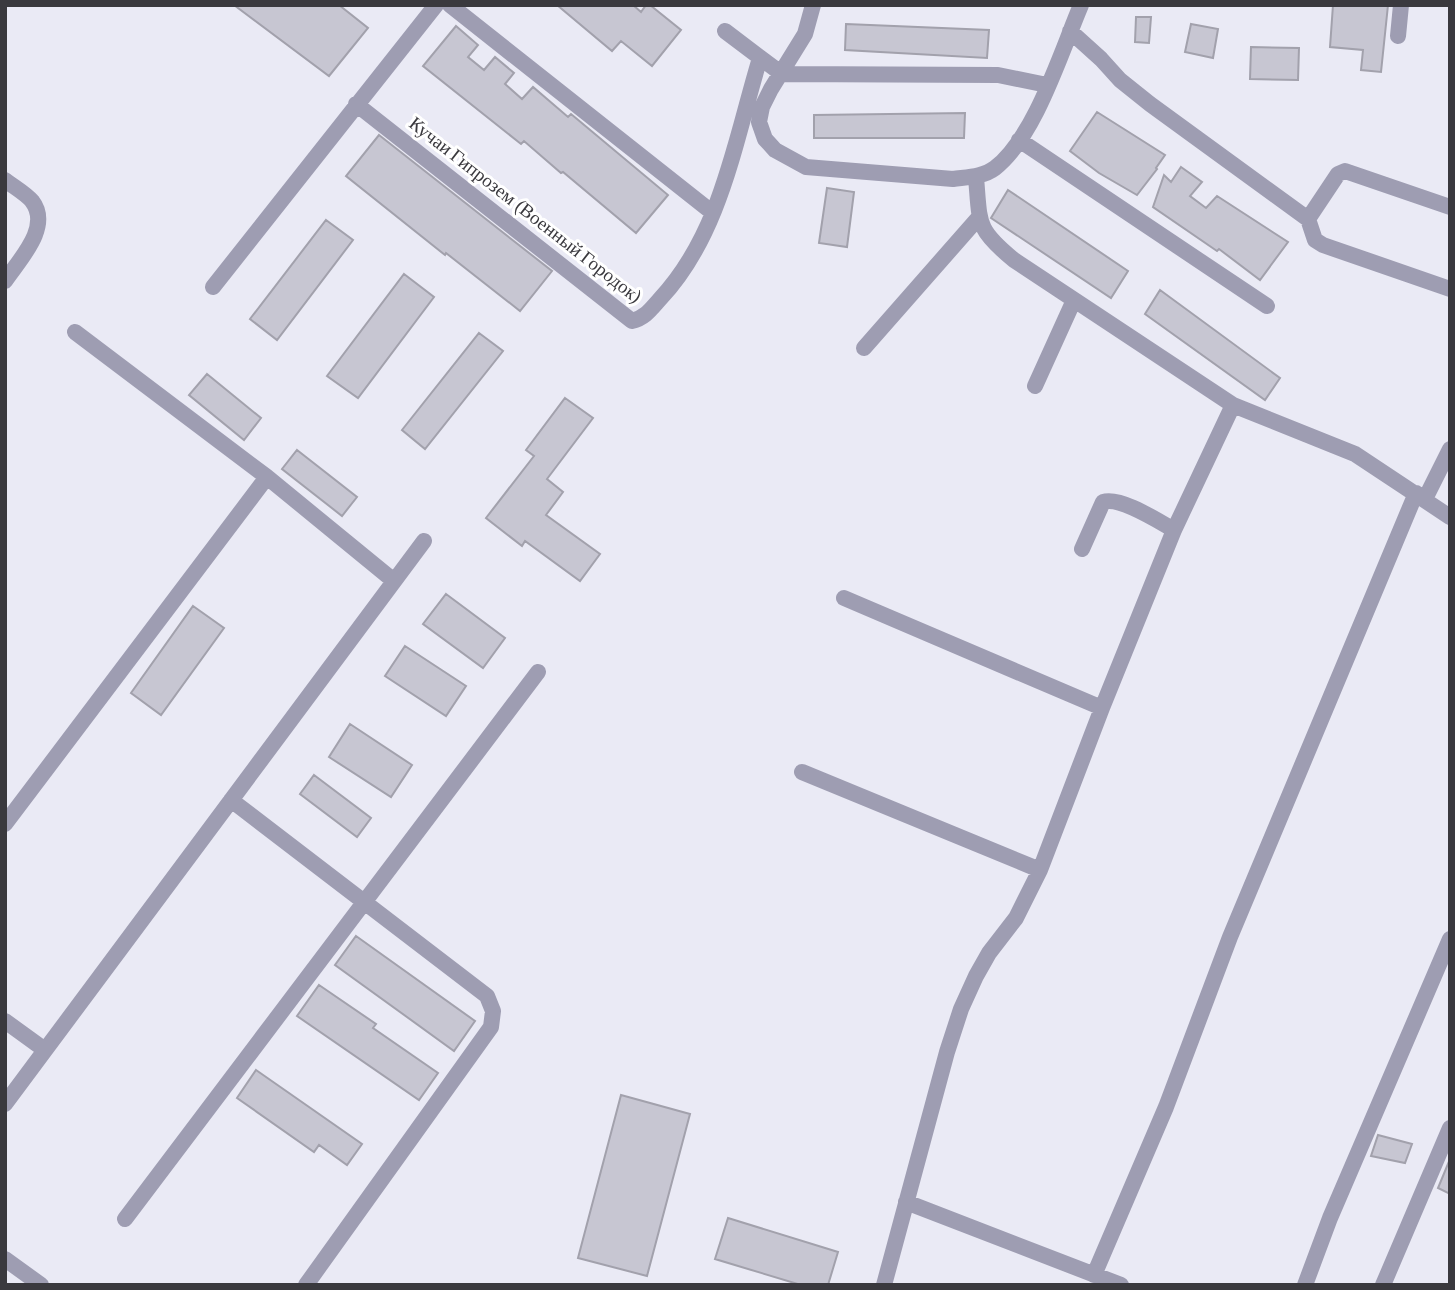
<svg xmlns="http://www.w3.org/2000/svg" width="1455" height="1290" font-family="'Crimson Pro',serif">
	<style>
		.building { fill: #c7c6d2; stroke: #a2a1ac; stroke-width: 2 }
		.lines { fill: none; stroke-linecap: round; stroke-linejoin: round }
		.minor { stroke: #9e9db2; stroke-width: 16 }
		.labels { text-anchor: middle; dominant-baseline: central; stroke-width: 6; stroke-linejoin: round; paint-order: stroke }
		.street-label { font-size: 19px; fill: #3a393e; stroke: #fff }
	</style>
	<rect width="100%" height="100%" fill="#eaeaf5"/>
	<path class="building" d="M234,5H339L368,28L329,76Z
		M557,5H633L641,12L646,5H650L681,30L652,66L621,41L612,51Z
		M1333,5H1388L1381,72L1361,70L1363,50L1330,47Z
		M1136,17H1151L1149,43L1135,42Z
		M846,24L989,30L987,58L845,50Z
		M1191,24L1218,29L1213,58L1185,52Z
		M456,26L478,45L468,57L484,70L495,57L514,73L505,84L522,99L533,87L568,117L571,114L577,119L668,195L636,233L563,172L561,173L524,141L521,144L423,66Z
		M1251,47L1299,48L1298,80L1250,79Z
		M1097,112L1165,155L1156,168L1157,169L1137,195L1099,173L1070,151Z
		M965,113L964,138H814V115Z
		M379,135L552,271L520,311L446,253L445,255L346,176Z
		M1181,167L1202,182L1190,196L1206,208L1217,196L1288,242L1260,280L1219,249L1217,251L1153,207L1164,175L1171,182Z
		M827,188L854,192L847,247L819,243Z
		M1008,190L1128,271L1111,298L991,218Z
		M326,220L353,240L277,340L250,319Z
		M404,274L434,297L358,398L327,376Z
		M1160,290L1280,378L1265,400L1145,314Z
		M479,333L503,351L425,449L402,430Z
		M207,374L261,418L244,440L189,395Z
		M565,398L593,418L547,479L563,492L546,515L600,554L580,581L525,541L522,546L486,518L534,456L526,450Z
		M297,450L357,497L342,516L282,469Z
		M446,594L505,638L483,668L423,624Z
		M193,606L224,628L161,715L131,693Z
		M405,646L466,686L446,716L385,676Z
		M350,724L412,765L391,797L329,757Z
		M314,775L371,818L357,837L300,794Z
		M356,936L475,1021L454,1051L335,965Z
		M319,985L376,1024L373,1028L438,1073L419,1100L297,1016Z
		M256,1070L362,1144L347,1165L319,1145L314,1152L237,1098Z
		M621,1095L690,1114L647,1276L578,1258Z
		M1378,1135L1412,1144L1405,1163L1371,1156Z
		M1450,1159V1194L1438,1188Z
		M728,1218L838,1252L828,1285H801L715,1259Z"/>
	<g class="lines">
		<path class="minor" d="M450,5L713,213
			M813,5L805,34L771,89L762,107L759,122L765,139L775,150L806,167L953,179C967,177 983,177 995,168C1035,137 1061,52 1081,5
			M725,31L782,74L998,75L1047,85
			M1070,31L1101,59L1120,80L1150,104L1308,219L1315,240L1323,245L1450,289
			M1398,36L1401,5
			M356,104L632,321C645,318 651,309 660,299C721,234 735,140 760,58
			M1019,140L1267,306
			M976,177C980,224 976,229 1014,260L1233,405
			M5,180C14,187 25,193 32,201C52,227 19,260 5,281
			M1308,219L1338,174L1345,171L1450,207
			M213,287L436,5
			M75,332L267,477L394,581
			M864,348L980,216
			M1035,386L1074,300
			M1425,499L1450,449
			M1082,549L1103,502C1120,496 1158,521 1174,530
			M844,598L1102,708
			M802,772L1040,870
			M231,800L487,996L493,1011L491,1027L306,1285
			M5,824L267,477
			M5,1021L45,1050
			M5,1104L424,541
			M906,1202L1121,1285
			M125,1219L538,672
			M5,1259L41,1285
			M1094,1275L1166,1107L1230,937L1416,493
			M884,1285L947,1052L961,1009L976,976L989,953L1016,918L1040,870L1102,708L1174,530L1233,405L1355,454L1450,517
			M1305,1285L1330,1218L1450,939
			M1383,1285L1450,1128"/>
	</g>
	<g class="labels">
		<g class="street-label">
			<text transform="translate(526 210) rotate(38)">Кучаи Гипрозем (Военный Городок)</text>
		</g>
	</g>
	<rect width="1455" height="1290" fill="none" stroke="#3a393e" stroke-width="14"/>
</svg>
